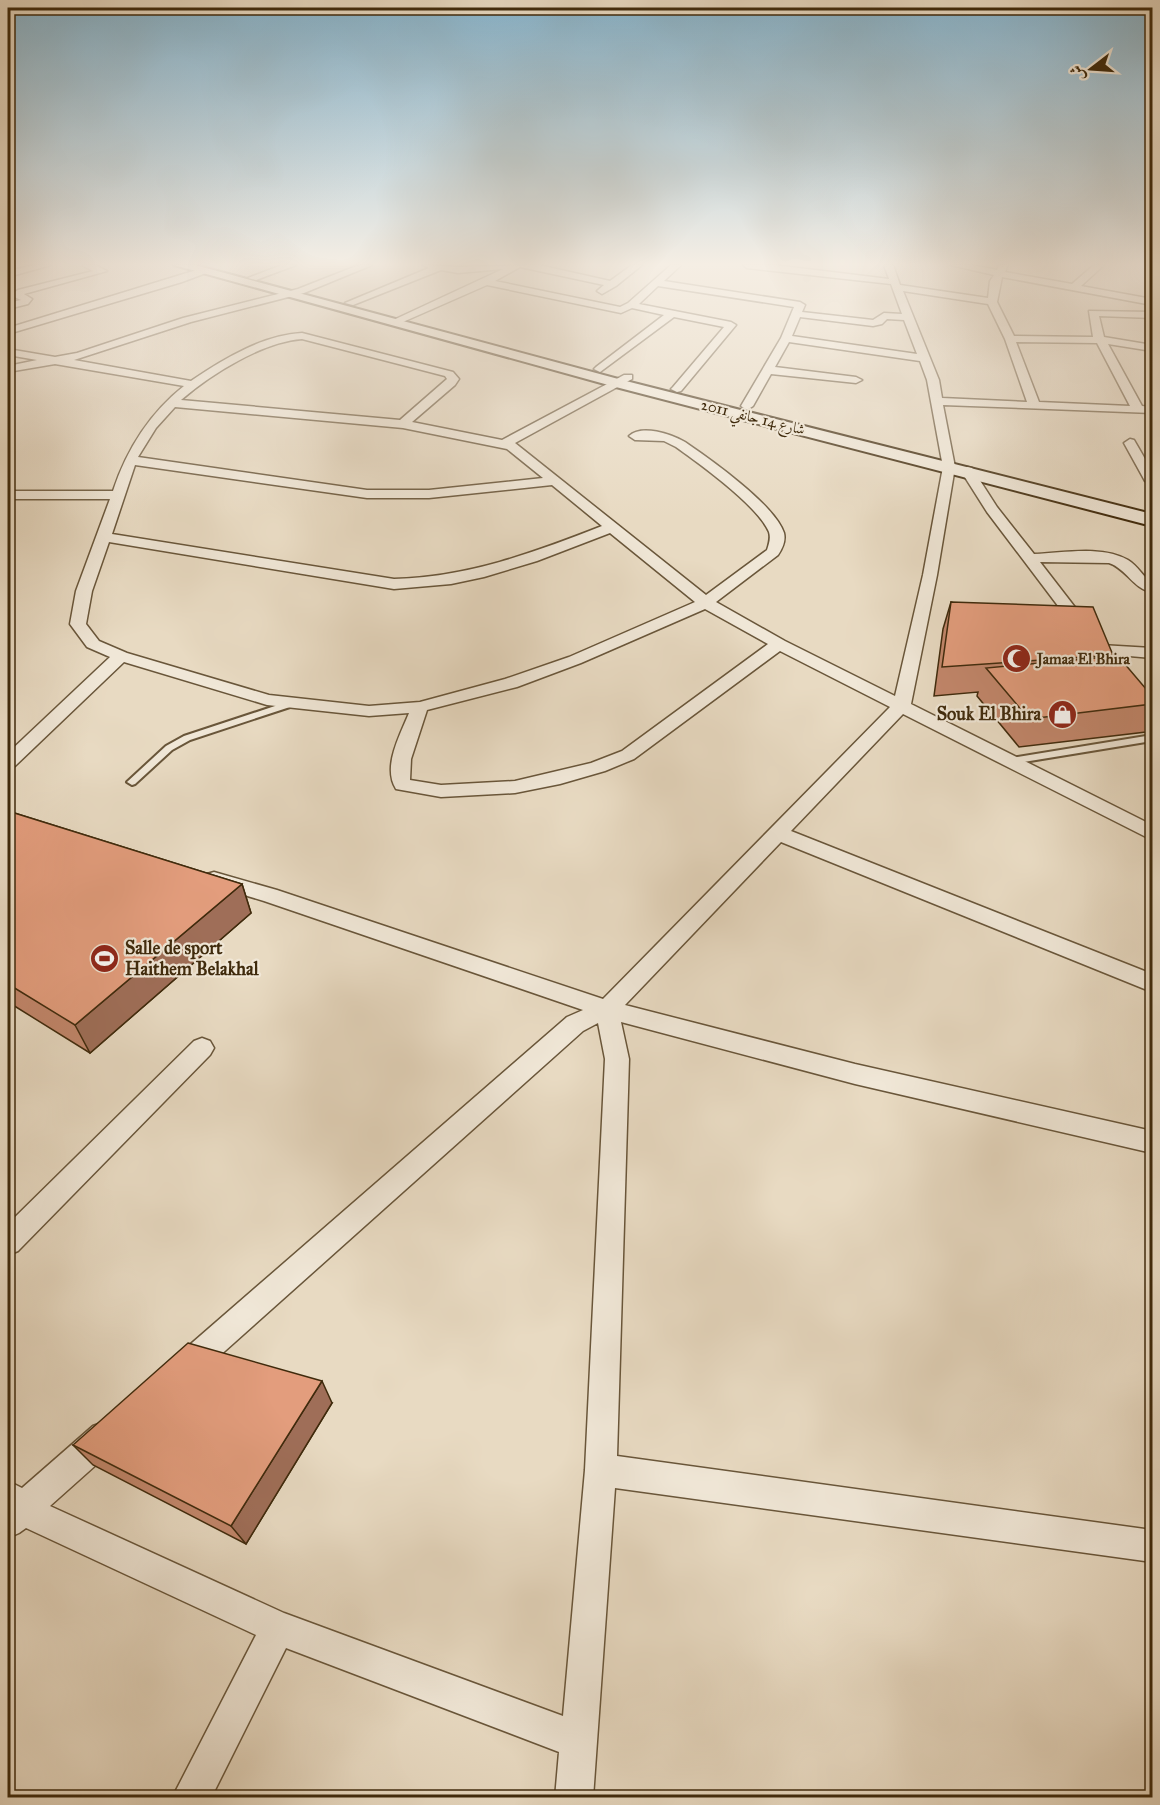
<svg xmlns="http://www.w3.org/2000/svg" width="1160" height="1805" font-family="'IM FELL Great Primer',Amiri,serif">
	<style>
		.lines { fill: none; stroke-linecap: round; stroke-linejoin: round }
		.lane-casing { stroke: #69563a; stroke-width: 4 }
		.street-casing { stroke: #69563a; stroke-width: 3 }
		.secondary-casing { stroke: #3f2a0c; stroke-width: 4 }
		.lane { fill: #f0e7d7; fill-rule: evenodd }
		.street { fill: #f0e7d7; fill-rule: evenodd }
		.secondary { fill: #f0e7d7; fill-rule: evenodd }
		.wall { fill: #c3876c; stroke: #3f2a0c; stroke-width: 1.5 }
		.shaded-wall { fill: #9f6e58; stroke: #3f2a0c; stroke-width: 1.5 }
		.building { fill: #e39d7d; stroke: #3f2a0c; stroke-width: 1.5 }
		.labels { text-anchor: middle; dominant-baseline: central; stroke-width: 4.5; stroke-linejoin: round; paint-order: stroke }
		.far-street-label { font-size: 15px; fill: #3f2a0c; stroke: #f0e7d7 }
		.far-poi-label { font-size: 15px; font-weight: bold; fill: #3f2a0c; stroke: #f0e7d7; text-anchor: start }
		.poi-label { font-size: 18px; font-weight: bold; fill: #3f2a0c; stroke: #f0e7d7; text-anchor: end }
	</style>
	<rect width="100%" height="100%" fill="#e8dac2"/>
	<filter id="stains"><feTurbulence type="fractalNoise" baseFrequency=".00333" numOctaves="4"/><feColorMatrix values="0 0 0 0 .2 0 0 0 0 .09 0 0 0 0 .02 0 0 0 .5 -.17"/></filter>
	<radialGradient id="worn" r=".72"><stop offset=".6" stop-color="#630" stop-opacity="0"/><stop offset="1" stop-color="#630" stop-opacity=".3"/></radialGradient>
	<g class="lines">
		<defs>
			<path id="lane" d="M290,701L294,704L293,706L190,740L172,750L135,784L132,785L127,782L166,746L184,736Z
				M1152,735V741L1012,764L1007,761L1012,758Z"/>
			<path id="street" d="M34,265H51L8,277V271Z
				M82,265H95L107,271L24,294L32,299L28,304L8,309V303L21,300L10,295L18,290L93,271Z
				M282,265H296L256,280L248,278Z
				M359,265H372L304,293L191,322L74,360L191,381C223,359 263,335 302,333L453,372L459,379L455,385L412,422L502,440L624,375H632V379L515,443L706,595L767,550C769,544 771,538 769,532C758,506 700,464 676,447L664,441L635,440L629,436C642,424 671,434 685,442C710,459 775,505 784,533C786,541 782,549 778,555L716,602L785,641L895,696L923,575L943,467L927,380L920,361L789,342L775,367L856,377L862,380L856,383L771,374L753,406L747,410L741,406L781,338L794,307L658,286L639,304L731,322L736,325L681,391L677,392L671,389L673,387L724,327L674,317L600,372L594,369L596,367L664,315L632,308L621,313L487,285L396,325L387,323L503,269L458,273L441,270L353,305L345,303L429,268L423,265L458,267L539,265L610,281L632,265H642L616,286L602,294L597,291L604,285L520,267L495,281L620,307L628,303L671,265H681L664,281L800,302L805,305L802,312L873,320L884,313L902,314L891,284L747,268L743,265H774L889,279L884,265H893L900,285L988,298L990,281L994,275L951,265H971L997,270L999,265H1008L1005,272L1072,284L1094,265H1104L1081,286L1152,299V305L1002,277L997,302L1014,336L1093,337L1089,311L1152,312V318L1099,316L1104,337L1152,345V351L1108,344L1142,406L1152,407V413L943,405L955,467L937,575L911,704L1152,825V840L903,714L791,831L1152,974V992L781,842L625,1005L855,1064L1152,1131V1153L855,1084L621,1022L629,1059L617,1456L1152,1530V1562L615,1488L593,1798H555L559,1752L286,1648L211,1798H172L256,1635L26,1528L19,1533L8,1538V1481L22,1488L93,1426L104,1422L115,1426L119,1437L115,1448L50,1506L284,1613L563,1716L585,1470L605,1059L598,1023L583,1031L197,1376L187,1381L177,1376L172,1366L177,1356L567,1017L583,1010L264,901L207,884L204,879L207,874L214,872L277,890L603,999L890,707L780,651L634,759L605,771L560,784L515,793L441,797L396,789C382,767 400,735 409,713L369,716L267,705L124,662L15,766L8,768V753L110,657L87,647L70,624L76,591L110,499H8V491H113C127,449 149,414 184,386L55,364L8,372V366L37,360L8,355V349L55,357L77,353L183,318L298,289ZM903,291L988,304L1005,339L1027,402L942,398L939,380ZM800,317L873,326L882,324L887,319L904,320L917,354L792,336ZM302,339L445,376L447,379L400,420L181,400C211,374 262,342 302,339ZM1016,342L1097,343L1130,406L1039,402ZM175,407L403,428L507,449L543,478L429,490H367L138,457L156,428ZM135,465L367,498H429L552,485L602,526C533,553 468,577 394,579L112,534ZM610,533L695,602L569,657L505,679L420,702L369,706L269,695L127,653L99,641L86,624L92,591L109,542L394,589L451,584L484,577L537,561ZM705,609L768,644L622,751L591,763L515,781L441,785L410,780L411,759L427,710L517,687L581,663Z
				M203,268L208,271L206,273L182,282L8,334V328Z
				M1130,439L1134,440L1152,471V485L1145,481L1124,443Z
				M967,467L972,468L997,507L1034,554C1062,553 1102,545 1128,560C1138,566 1143,577 1152,583V592C1133,589 1127,569 1109,563L1040,562L1091,628L1089,631H1077L987,512L961,471Z
				M1101,645L1152,648V658L1095,653L1093,650L1095,647Z
				M202,1038L210,1041L214,1048L210,1055L18,1251L8,1255V1224L194,1041Z"/>
			<path id="secondary" d="M174,265H195L622,380L1152,514V526L612,386Z"/>
		</defs>
		<use href="#lane" class="lane-casing"/>
		<use href="#street" class="street-casing"/>
		<use href="#secondary" class="secondary-casing"/>
		<use href="#lane" class="lane"/>
		<use href="#street" class="street"/>
		<use href="#secondary" class="secondary"/>
	</g>
	<path class="wall" d="M951,602L1113,655V656L1152,696V718L1146,732L1019,747L977,696L978,692L934,696L943,629Z
		M8,811L242,884L251,913L90,1053L8,1002Z
		M332,1403L246,1544L93,1465L73,1445Z"/>
	<path class="shaded-wall" d="M242,884L251,913L90,1053L75,1025Z
		M322,1381L332,1403L246,1544L231,1526Z"/>
	<path class="building" d="M951,602L1093,607L1113,655L942,667Z
		M1118,656L1152,696V704L1029,719L986,668Z
		M8,811L242,884L75,1025L8,984Z
		M188,1343L322,1381L231,1526L73,1445Z"/>
	<linearGradient id="sky" x2="0" y2="1"><stop stop-color="#87b7d2"/><stop offset="0.51" stop-color="#f5eee4"/><stop offset="1" stop-color="#f5eee4" stop-opacity="0"/></linearGradient>
	<rect width="1160" height="518" fill="url(#sky)"/>
	<defs>
		<symbol id="mosque-disc" viewBox="-11 -11 22 22"><circle r="9.5" fill="#8f2418" stroke="#f0e7d7"/><path d="M3.5-4.9A6 6 0 1 0 3.5 4.9A5 5 0 1 1 3.5-4.9Z" fill="#fff"/></symbol>
		<symbol id="shop-disc" viewBox="-11 -11 22 22"><circle r="9.5" fill="#8f2418" stroke="#f0e7d7"/><path d="M-5-2.5h2.3a2.7 3.5 0 0 1 5.4 0H5L5.5 6h-11ZM-1.5-2.5h3a1.5 2.3 0 0 0-3 0Z" fill="#fff"/></symbol>
		<symbol id="stadium-disc" viewBox="-11 -11 22 22"><circle r="9.5" fill="#8f2418" stroke="#f0e7d7"/><path d="M0-5a6.5 5 0 1 0 0 10a6.5 5 0 1 0 0-10ZM-3.5-1.8h7v3.6h-7Z" fill="#fff"/></symbol>
	</defs>
	<g fill-rule="evenodd">
		<use href="#mosque-disc" x="1000" y="642" width="33" height="33"/>
		<use href="#shop-disc" x="1046" y="698" width="33" height="33"/>
		<use href="#stadium-disc" x="88" y="942" width="33" height="33"/>
	</g>
	<g class="labels">
		<g class="far-street-label">
			<text transform="translate(753 417) rotate(14)">شارع 14 جانفي 2011</text>
		</g>
		<g class="far-poi-label">
			<text x="1037" y="659">Jamaa El Bhira</text>
		</g>
		<g class="poi-label">
			<text x="1041" y="714">Souk El Bhira</text>
			<text x="125" y="948" text-anchor="start">Salle de sport<tspan x="125" dy="21">Haithem Belakhal</tspan></text>
		</g>
	</g>
	<rect width="1160" height="1805" fill="none" stroke="#e8dac2" stroke-width="30"/>
	<rect x="9" y="9" width="1142" height="1787" fill="none" stroke="#3f2a0c" stroke-width="3"/>
	<rect x="15" y="15" width="1130" height="1775" fill="none" stroke="#3f2a0c" stroke-width="1.5"/>
	<g transform="translate(1091 69) rotate(253)" stroke="#f0e7d7" stroke-width="4.5" paint-order="stroke">
	<path d="M0-4.5L10 22L0 15L-10 22Z" fill="#3f2a0c"/>
	<text y="-9" font-size="16" font-weight="bold" text-anchor="middle" fill="#3f2a0c">ش</text>
	</g>
	<rect width="100%" height="100%" filter="url(#stains)"/>
	<rect width="100%" height="100%" fill="url(#worn)"/>
</svg>
